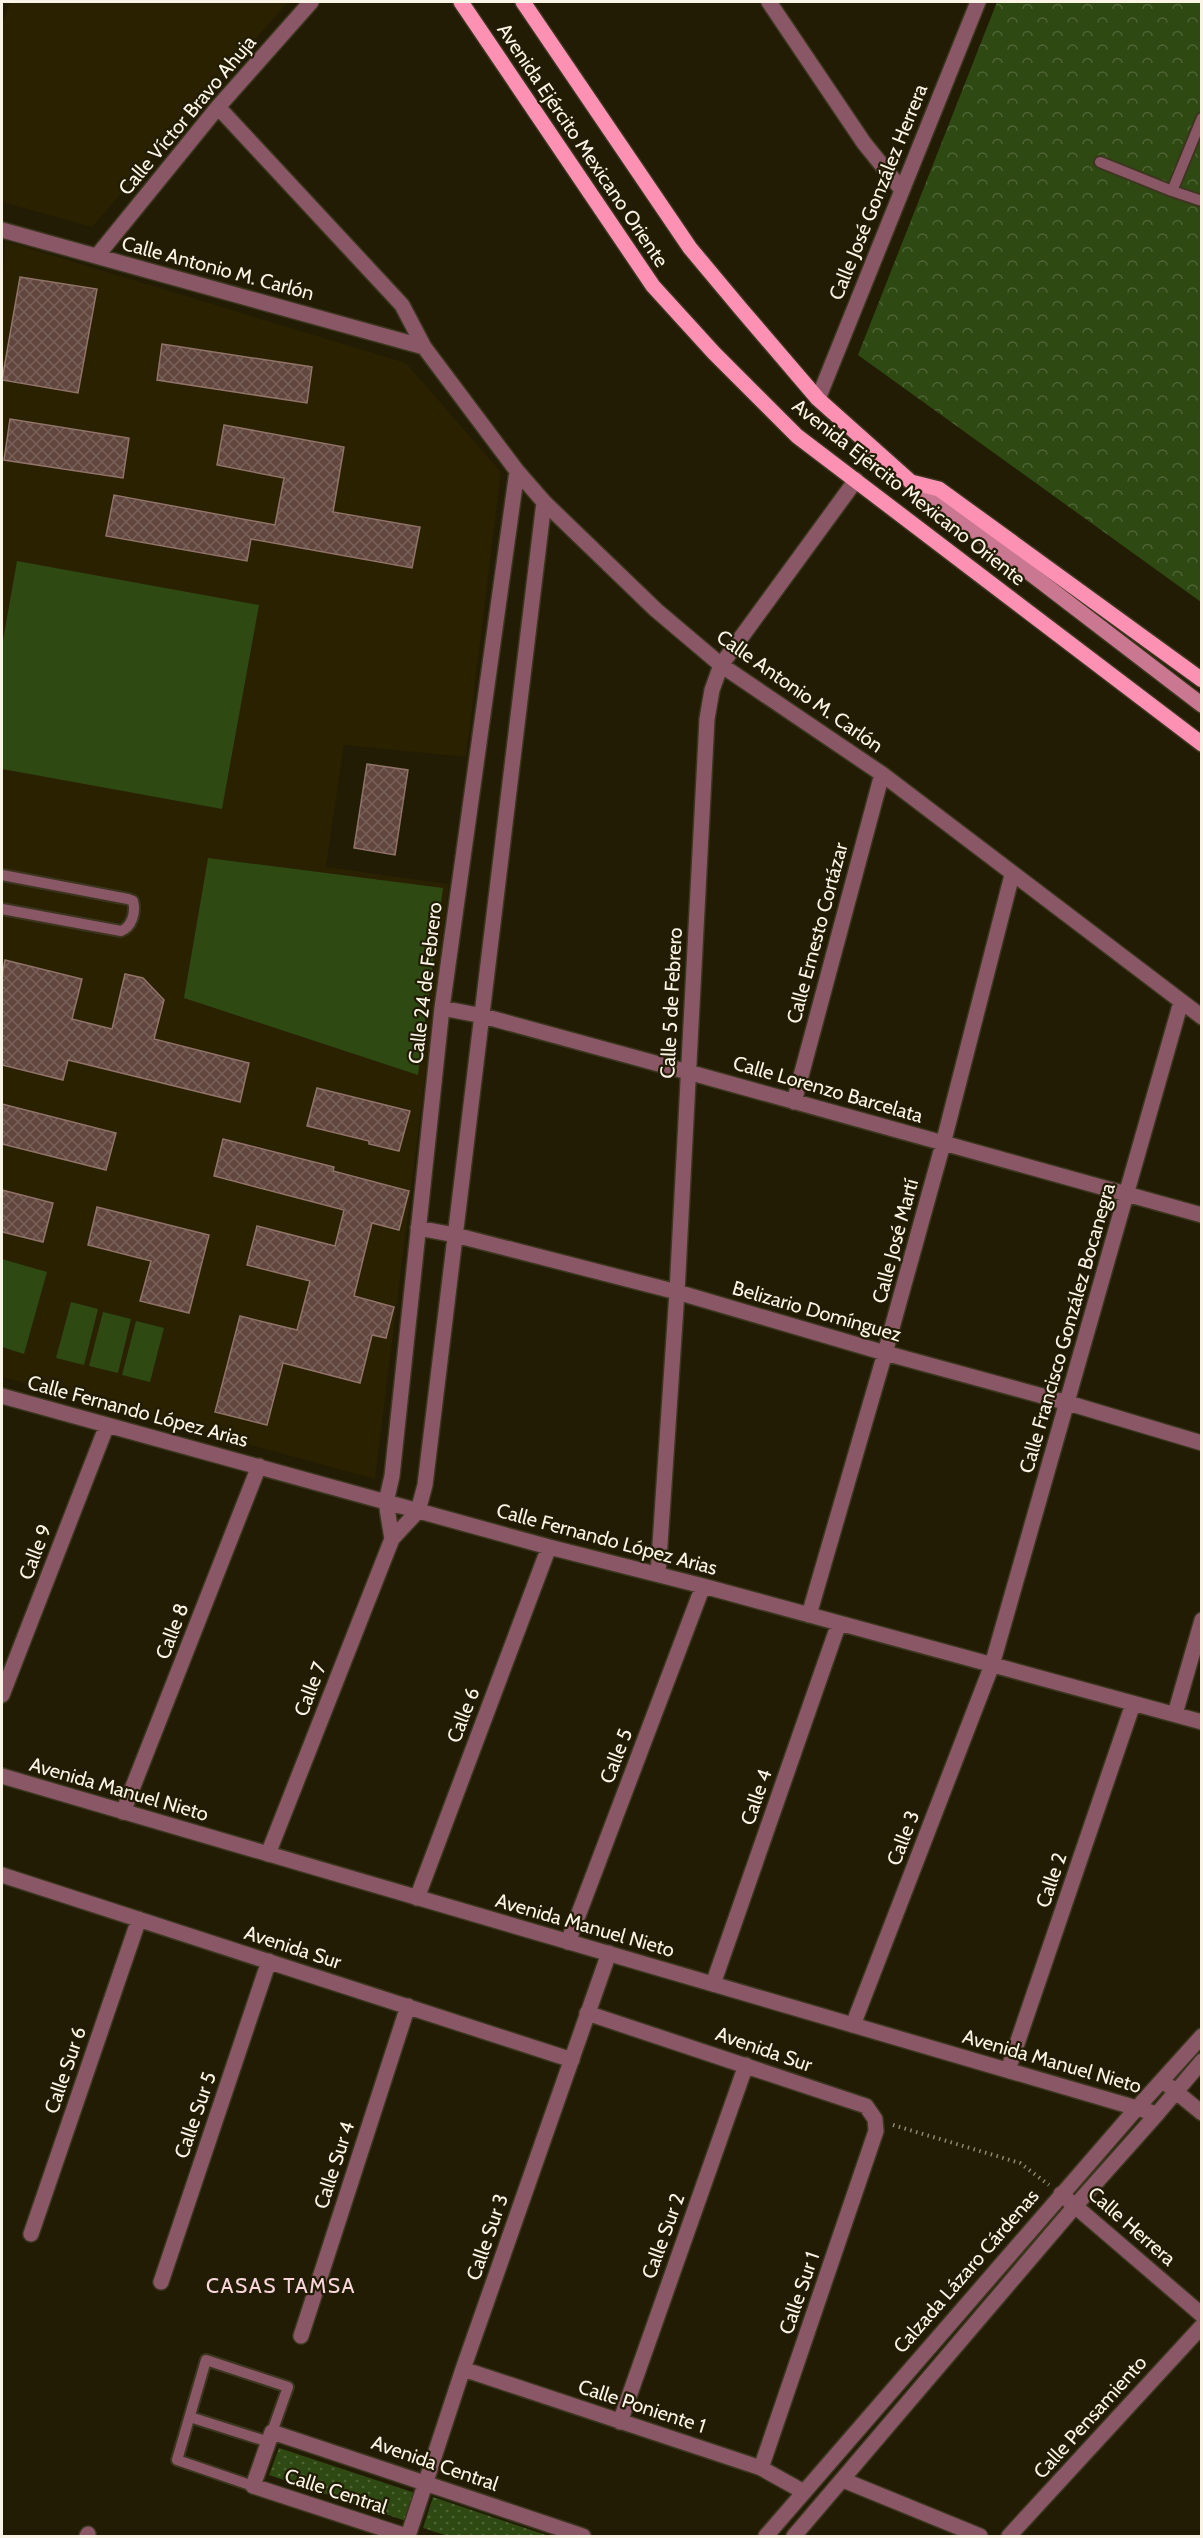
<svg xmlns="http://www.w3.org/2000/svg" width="1203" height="2538" font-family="Cabin,sans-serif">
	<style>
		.built { fill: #2a2101 }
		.green { fill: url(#green-dots) }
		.forest { fill: url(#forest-crowns) }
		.pitch { fill: #2f4912 }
		.building { fill: url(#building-cross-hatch); stroke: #907369; stroke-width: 1.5 }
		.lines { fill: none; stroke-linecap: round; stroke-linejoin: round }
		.service-casing { stroke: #3c361f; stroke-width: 14 }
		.minor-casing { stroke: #3c361f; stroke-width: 18 }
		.tertiary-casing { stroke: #3c361f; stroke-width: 18 }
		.secondary-casing { stroke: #3c361f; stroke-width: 18 }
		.primary-casing { stroke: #3c361f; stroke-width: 18 }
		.path { stroke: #8d8875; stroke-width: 4; stroke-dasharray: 1.5 4.5; stroke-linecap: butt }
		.service { stroke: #8a5767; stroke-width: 10 }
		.minor { stroke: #8a5767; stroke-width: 15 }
		.tertiary { stroke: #8a5767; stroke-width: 15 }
		.secondary { stroke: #ca7891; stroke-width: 15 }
		.primary { stroke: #fc91b3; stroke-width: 15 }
		.labels { text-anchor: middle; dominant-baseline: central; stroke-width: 4.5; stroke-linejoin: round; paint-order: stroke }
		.street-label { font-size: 20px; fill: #f9f4e6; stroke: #221c04 }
		.neighbourhood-label { font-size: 21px; letter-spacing: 1.5px; fill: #f9d6dc; stroke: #221c04 }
	</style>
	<defs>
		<pattern id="green-dots" width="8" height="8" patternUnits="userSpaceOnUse" patternTransform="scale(1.5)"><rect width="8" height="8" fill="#2f4912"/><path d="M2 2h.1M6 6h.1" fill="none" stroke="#4e6434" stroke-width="1.8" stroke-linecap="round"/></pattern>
		<pattern id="forest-crowns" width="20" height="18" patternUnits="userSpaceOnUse" patternTransform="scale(1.5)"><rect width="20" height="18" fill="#2f4912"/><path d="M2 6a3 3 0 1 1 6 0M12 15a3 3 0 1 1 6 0" fill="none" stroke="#4e6434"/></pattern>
		<pattern id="building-cross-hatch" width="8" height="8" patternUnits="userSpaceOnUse" patternTransform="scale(1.5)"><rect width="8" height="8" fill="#61463d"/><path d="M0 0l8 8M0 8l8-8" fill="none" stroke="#786159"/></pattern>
	</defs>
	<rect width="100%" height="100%" fill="#221c04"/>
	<path class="built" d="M10,2H288L92,227L2,202V22Z
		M5,241L406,363L501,472L466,757L344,745L326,867L449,884L375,1479L2,1377V284Z"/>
	<path class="green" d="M279,2448L415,2493L406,2521L269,2475Z
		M433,2497L549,2536H448L423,2528Z"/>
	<path class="forest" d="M997,2H1201V602L858,355Z"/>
	<path class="pitch" d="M17,561L259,605L222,809L2,769V646Z
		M208,858L443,888L418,1075L184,998Z
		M2,1259L47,1272L24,1354L2,1347Z
		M71,1302L98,1309L84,1365L56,1358Z
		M103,1312L131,1319L118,1373L89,1366Z
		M136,1321L164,1328L150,1382L122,1375Z"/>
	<path class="building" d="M20,277L97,289L78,393L2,380Z
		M162,344L312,367L307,403L157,380Z
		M10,419L129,438L123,478L4,460Z
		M224,425L344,447L333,512L420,527L412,568L251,539L247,561L106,536L114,495L275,525L284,478L217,465Z
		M367,764L408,770L395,855L354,848Z
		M5,960L82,979L72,1019L112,1029L125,974L143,978L164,1000L154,1039L249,1063L240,1102L68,1060L63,1080L2,1065V977Z
		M317,1088L410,1111L399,1151L369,1144V1141L307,1126Z
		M2,1104L116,1133L106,1170L2,1144Z
		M223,1139L334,1167L333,1171L409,1191L399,1230L372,1223L354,1296L394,1307L386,1338L372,1335L360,1383L283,1363L267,1425L215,1412L240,1316L297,1330L310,1281L247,1265L257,1226L335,1246L344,1210L214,1176Z
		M2,1190L53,1203L43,1242L2,1232Z
		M97,1207L209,1235L189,1313L140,1301L151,1261L88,1245Z"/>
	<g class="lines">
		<defs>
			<path id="service" d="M1100,162L1172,191L1202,118
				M1172,191L1202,201
				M2,875L128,899L133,901C136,912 132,927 121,931L2,909
				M190,2417L269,2442
				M253,2486L177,2460L206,2360L288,2387L272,2432"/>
			<path id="minor" d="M769,2L864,143L902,190
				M218,107L402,305L424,347L517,471L544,502L656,610L721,665L882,774L1202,1017
				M2,230L424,347
				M97,256L218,107L311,2
				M442,1008L483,1016L688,1072L1202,1215
				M794,1102L882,774
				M418,1228L455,1235L677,1292L885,1353L1068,1403L1202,1443
				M2,1396L549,1547L703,1586L1202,1722
				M392,1539L386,1502L392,1476L442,1008L517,471
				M658,1574L677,1292L707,719L712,690L721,665L856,480
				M809,1615L885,1353L943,1144L1012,875
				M2,1695L107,1425
				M1175,1714L1202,1620
				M123,1812L259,1466
				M268,1854L392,1539L418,1511L425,1485L544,502
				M2,1875L572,2060
				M417,1898L549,1547
				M568,1942L703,1586
				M713,1984L839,1623
				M587,2013L866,2106L875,2119L876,2131L761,2468
				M853,2025L992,1665L1181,1002
				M1008,2070L1133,1704
				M1169,2086L1202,2113
				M1137,2108L1202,2036
				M1157,2114L1202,2061
				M1061,2194L1202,2315
				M31,2234L139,1919
				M161,2282L269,1961
				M301,2336L408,2006
				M463,2369L761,2468L804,2492
				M620,2422L746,2065
				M843,2480L980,2536
				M87,2536L88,2534
				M406,2536L253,2486L272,2432L583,2536
				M408,2536L463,2369L609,1953
				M1009,2536L1202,2326"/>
			<path id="tertiary" d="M818,399L978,2
				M2,1776L1157,2114L1076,2205L794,2536
				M766,2536L1137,2108"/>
			<path id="secondary" d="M911,482L1202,705"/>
			<path id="primary" d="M461,2L653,286L714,353L797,436L1202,744
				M523,2L690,248L741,309L818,399L911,482L939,489L1202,680"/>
		</defs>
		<use href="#service" class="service-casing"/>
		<use href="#minor" class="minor-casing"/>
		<use href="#tertiary" class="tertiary-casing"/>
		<use href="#secondary" class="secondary-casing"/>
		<use href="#primary" class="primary-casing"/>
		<path class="path" d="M893,2125L1020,2163L1049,2185"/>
		<use href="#service" class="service"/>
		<use href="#minor" class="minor"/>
		<use href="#tertiary" class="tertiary"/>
		<use href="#secondary" class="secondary"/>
		<use href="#primary" class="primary"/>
	</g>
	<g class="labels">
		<g class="street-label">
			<text transform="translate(187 115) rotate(-50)">Calle Víctor Bravo Ahuja</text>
			<text transform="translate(583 145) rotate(56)">Avenida Ejército Mexicano Oriente</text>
			<text transform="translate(878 192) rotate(-68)">Calle José González Herrera</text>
			<text transform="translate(218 268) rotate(15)">Calle Antonio M. Carlón</text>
			<text transform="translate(909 492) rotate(38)">Avenida Ejército Mexicano Oriente</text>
			<text transform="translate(800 691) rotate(35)">Calle Antonio M. Carlón</text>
			<text transform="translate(817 933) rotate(-75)">Calle Ernesto Cortázar</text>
			<text transform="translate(425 983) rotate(-83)">Calle 24 de Febrero</text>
			<text transform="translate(671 1003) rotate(-87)">Calle 5 de Febrero</text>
			<text transform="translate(828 1089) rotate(16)">Calle Lorenzo Barcelata</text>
			<text transform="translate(895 1241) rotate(-75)">Calle José Martí</text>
			<text transform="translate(817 1311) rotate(16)">Belizario Domínguez</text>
			<text transform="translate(1067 1328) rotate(-74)">Calle Francisco González Bocanegra</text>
			<text transform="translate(138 1411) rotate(15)">Calle Fernando López Arias</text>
			<text transform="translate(607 1539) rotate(15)">Calle Fernando López Arias</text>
			<text transform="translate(35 1552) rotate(-69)">Calle 9</text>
			<text transform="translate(172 1631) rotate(-69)">Calle 8</text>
			<text transform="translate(310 1689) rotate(-69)">Calle 7</text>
			<text transform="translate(463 1715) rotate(-69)">Calle 6</text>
			<text transform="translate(616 1756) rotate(-69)">Calle 5</text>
			<text transform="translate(119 1789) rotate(16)">Avenida Manuel Nieto</text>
			<text transform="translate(756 1797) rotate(-71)">Calle 4</text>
			<text transform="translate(903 1838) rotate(-69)">Calle 3</text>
			<text transform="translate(1051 1880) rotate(-71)">Calle 2</text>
			<text transform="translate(585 1925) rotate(16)">Avenida Manuel Nieto</text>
			<text transform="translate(293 1947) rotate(18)">Avenida Sur</text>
			<text transform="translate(764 2049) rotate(19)">Avenida Sur</text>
			<text transform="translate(1052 2061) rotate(16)">Avenida Manuel Nieto</text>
			<text transform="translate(65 2070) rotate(-71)">Calle Sur 6</text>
			<text transform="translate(195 2115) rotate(-71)">Calle Sur 5</text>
			<text transform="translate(334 2165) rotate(-72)">Calle Sur 4</text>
			<text transform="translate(1132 2226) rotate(41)">Calle Herrera</text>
			<text transform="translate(663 2236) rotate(-70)">Calle Sur 2</text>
			<text transform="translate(487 2237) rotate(-71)">Calle Sur 3</text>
			<text transform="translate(966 2271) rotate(-49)">Calzada Lázaro Cárdenas</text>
			<text transform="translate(799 2293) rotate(-71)">Calle Sur 1</text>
			<text transform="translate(642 2406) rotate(18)">Calle Poniente 1</text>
			<text transform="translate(1090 2417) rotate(-48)">Calle Pensamiento</text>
			<text transform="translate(435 2463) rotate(19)">Avenida Central</text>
			<text transform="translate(336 2491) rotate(18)">Calle Central</text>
		</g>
		<g class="neighbourhood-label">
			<text x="281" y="2285">CASAS TAMSA</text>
		</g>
	</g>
	<rect width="1203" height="2538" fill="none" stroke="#f9f4e6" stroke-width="6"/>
</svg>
